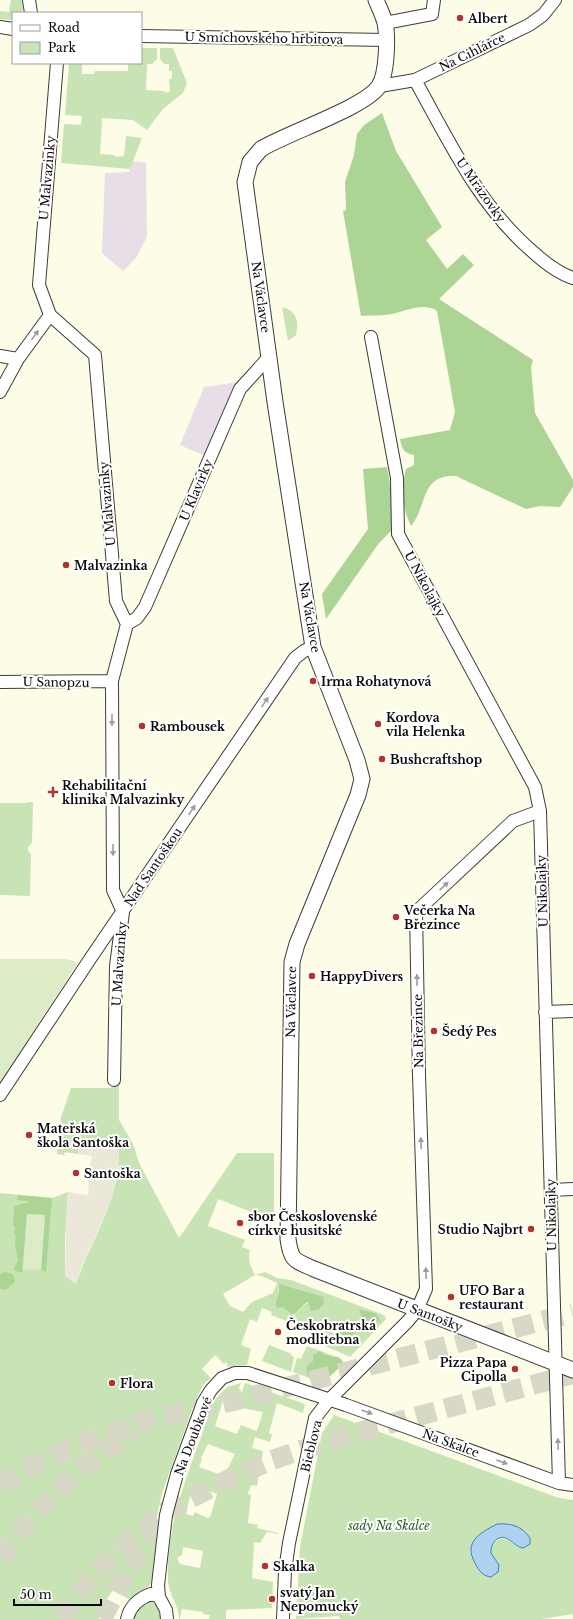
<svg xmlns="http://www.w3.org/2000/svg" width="573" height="1619" font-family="'Libre Baskerville',serif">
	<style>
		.industrial { fill: #e8dee8 }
		.green { fill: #c8e4b5; fill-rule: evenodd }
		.forest { fill: #abd495 }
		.pitch { fill: #dbecc6 }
		.plaza { fill: #ebe8d9 }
		.water { fill: #b0d2f1; stroke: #3c7fc3 }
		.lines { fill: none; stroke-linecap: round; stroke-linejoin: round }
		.trunk-tunnel { stroke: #d8d8c6; stroke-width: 20; stroke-dasharray: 20 10; stroke-linecap: butt }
		.minor-casing { stroke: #3c3c3c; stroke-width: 14 }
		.tertiary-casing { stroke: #3c3c3c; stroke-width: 17 }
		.minor { stroke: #fff; stroke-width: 12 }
		.tertiary { stroke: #fff; stroke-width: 15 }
		.oneway { fill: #9d9d9d }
		.poi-dot { fill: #ae342c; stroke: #fff; stroke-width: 1.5 }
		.labels { text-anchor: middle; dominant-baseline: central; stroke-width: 4; stroke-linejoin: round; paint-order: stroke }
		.poi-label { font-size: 12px; font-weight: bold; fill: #090909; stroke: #fff; text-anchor: start }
		.street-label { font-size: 12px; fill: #090909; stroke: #fff }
		.park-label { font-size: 12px; font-style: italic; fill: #265b20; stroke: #fff }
	</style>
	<rect width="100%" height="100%" fill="#fdfce7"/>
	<path class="industrial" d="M132,161L146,163L147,237L136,258L123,271L102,253L105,173L129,172Z
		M238,382L205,456L180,445L204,387Z"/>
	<path class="green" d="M11,0H22L23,9L21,13H13V20L0,19V11L9,12Z
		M141,48H157V59L152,64H147L146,90L164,91L166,93L170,91L169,79H172V71H169V64H164L160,59V48H173L187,83L183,93L163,109L147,130L133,120L102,118L100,154L114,155L116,157L124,156L126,136L142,138L130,169L61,163L64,124L81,125L82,116L65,115L69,63H82V74H94L95,71H128V63H141Z
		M282,307C297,311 299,321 296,335L288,341Z
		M27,802H33L32,843L28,847V851L31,854L30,896L0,895V803H27Z
		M119,1083V1120L133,1144L139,1163L179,1238L237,1153H274V1216L272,1220L218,1199L208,1226L245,1240L242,1247L250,1250C247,1258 251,1268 255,1275L265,1272L277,1278L291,1280L384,1315L386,1319L350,1357L310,1339L312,1328L303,1325L302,1327L271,1315L272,1312L262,1308L257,1322L250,1319L241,1345L251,1349L247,1365L228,1367L226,1362L224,1364L215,1355L202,1369L211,1378L204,1384L196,1399L162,1493L156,1520L154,1578L145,1592L131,1601L114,1589L106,1600L102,1614L99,1616V1619H0V1193L52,1198L68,1192L65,1241V1276L76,1284C92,1236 126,1192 117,1139L115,1138L97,1148L79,1147L78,1154L65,1152L64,1155L57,1154L61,1117L71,1088H110ZM255,1275L262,1276L277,1283L273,1293L252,1302L243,1312L230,1306L223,1294ZM278,1288L324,1303C313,1302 305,1300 299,1311L275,1304L279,1293ZM359,1309L376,1313L379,1321L368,1329L364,1328L349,1337L338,1333L335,1334L330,1331L332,1327L337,1326L342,1321L359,1323L363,1321Z
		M269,1345L292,1354L291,1355L294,1357L291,1372L262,1361Z
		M307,1346L340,1358L313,1361L307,1374L309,1378L293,1372L297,1358L301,1359Z
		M241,1383L233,1403L223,1401L215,1426L237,1434L241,1425L257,1431L263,1412L247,1409L237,1405L245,1383L305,1404L303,1413L277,1403L269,1433L272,1434L270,1442L255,1437L252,1448L263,1451L257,1486L251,1485L248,1494L251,1495L248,1523L258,1525L257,1528L278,1533V1534L267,1532L260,1543L254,1542L252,1578L273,1582L272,1608L226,1610V1619H209L210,1615L203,1614V1612L182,1609L180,1619H179C179,1605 169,1595 168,1581C166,1535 181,1491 197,1448C203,1432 208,1415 215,1400L227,1387ZM208,1444L235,1454L224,1476L199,1467L202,1459L201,1458ZM202,1488L217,1494L210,1517L207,1518L195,1512L193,1516L186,1514L190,1496L193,1492L198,1494ZM183,1547L203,1551L200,1568L180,1564L177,1558L182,1555Z
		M334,1415L559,1498L573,1500V1614L542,1619H341L338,1616L296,1619L300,1547L322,1433ZM508,1524L526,1532L515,1545C504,1534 491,1538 491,1553L499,1565L477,1567L470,1550Z
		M152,1600L153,1603L159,1606L163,1619H131L138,1605Z"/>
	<path class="forest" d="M382,113L396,151L442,227L426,240L447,269L463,254L474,265L439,299L533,360L531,367L535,413L573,480V487L560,507L540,506L526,509L456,476C420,474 428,505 411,526C402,508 401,488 406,469L414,465V455C404,453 402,450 400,439L450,430L455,412L437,311C424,302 406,311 392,314C382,316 371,315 361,316L343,211L346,210L345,182L354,155L357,134L364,125Z
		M387,467L394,507L392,530L379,543L326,619L322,594L368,529L363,469Z
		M18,1195L52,1198L46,1272L41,1270L45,1215L27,1214L22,1273L13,1270L18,1260L15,1244L16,1236L14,1234L15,1228L13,1224L14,1206L29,1202L27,1201L17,1200Z
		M4,1272C11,1273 15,1274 15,1282L6,1290L0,1289V1274Z
		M279,1284L323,1297L324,1303L319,1309L311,1311L308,1302C301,1305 300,1312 292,1314L283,1307L277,1308L275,1304L279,1293Z
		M359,1309L376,1313L382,1324L379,1321L368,1329L364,1328L349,1337L340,1334L337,1326C349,1315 351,1325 363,1321Z
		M320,1351L325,1355L340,1358L344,1363L324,1382L309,1378L307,1374V1366L313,1361V1355Z"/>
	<path class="pitch" d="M0,959H66L74,961L77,964L0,1082Z
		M27,1214L45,1215L41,1270L23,1269Z"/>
	<path class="plaza" d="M115,1138L117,1139L119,1156L114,1189L109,1206L82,1266L76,1284L65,1276L67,1198L68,1192L88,1195L89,1183L88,1182V1177L91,1176L89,1172L92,1156L78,1154V1147L97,1148Z"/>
	<path class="water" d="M497,1524C511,1523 522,1526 530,1538V1544L523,1548C514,1547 508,1533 497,1539C492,1543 491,1547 491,1553L499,1565L498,1572L491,1577C483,1576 479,1571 475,1563C463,1542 480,1533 497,1524Z"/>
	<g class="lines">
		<path class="trunk-tunnel" d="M0,1486L24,1470L68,1448L143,1421L229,1402L573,1313
			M0,1558C36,1507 80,1463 135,1432
			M61,1619L95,1573L128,1540L166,1511L231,1478L272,1460L337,1438L573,1374
			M102,1619L127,1570L162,1524"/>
		<defs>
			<path id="minor" d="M29,0L31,13
				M385,23L432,14L434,0
				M0,27L13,29
				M141,36L386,40
				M57,63L39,285L50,315L95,355L116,601L127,624L112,681L113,890L123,912L116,966L114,1080
				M415,80C449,141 479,206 533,252C544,262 558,273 573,278
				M380,86L415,80L529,25L543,15L555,0
				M371,337L397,478L398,534L535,787L540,811L559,1483
				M0,356L18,359
				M0,392L18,359L50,315
				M127,624L137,618L145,607L240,389L269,357
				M0,682L112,681
				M545,1012L573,1011
				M0,1095L90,959L295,658L304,651L313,647
				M551,1190L573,1189
				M159,1597L158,1585L166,1515L177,1474L203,1403L211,1390L222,1378L235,1373H248L346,1405L559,1483L573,1485
				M127,1619C130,1606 140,1598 151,1594L159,1597L166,1610L167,1619
				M283,1619L285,1571L289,1543L315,1418L329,1400L408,1321L417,1310L426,1289L419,1075L416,912L513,821L540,811"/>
			<path id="tertiary" d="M376,0C379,7 383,15 385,23C388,37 387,74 379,86C366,107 287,133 261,149L250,162L245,182L275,402L313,647L357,760L362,779L358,795L297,944L292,962L288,1239C291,1261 294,1260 314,1269L573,1370"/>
		</defs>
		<use href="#minor" class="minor-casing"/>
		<use href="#tertiary" class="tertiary-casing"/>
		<use href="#minor" class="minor"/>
		<use href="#tertiary" class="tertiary"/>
	</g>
	<defs><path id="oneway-solid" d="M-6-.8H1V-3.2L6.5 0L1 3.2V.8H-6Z"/></defs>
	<g class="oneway">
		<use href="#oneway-solid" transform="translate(35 335) rotate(-54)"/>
		<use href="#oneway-solid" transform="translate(265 702) rotate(-56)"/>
		<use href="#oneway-solid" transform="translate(112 720) rotate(90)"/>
		<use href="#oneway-solid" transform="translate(192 810) rotate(-56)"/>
		<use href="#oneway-solid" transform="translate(113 850) rotate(90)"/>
		<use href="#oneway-solid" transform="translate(444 886) rotate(-43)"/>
		<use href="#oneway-solid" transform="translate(417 980) rotate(-91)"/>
		<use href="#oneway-solid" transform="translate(421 1143) rotate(-92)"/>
		<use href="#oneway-solid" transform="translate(426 1273) rotate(-92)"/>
		<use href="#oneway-solid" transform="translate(367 1412) rotate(20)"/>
		<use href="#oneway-solid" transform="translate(558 1444) rotate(-91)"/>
		<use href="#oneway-solid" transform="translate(502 1462) rotate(20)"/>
	</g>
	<g class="poi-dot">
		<circle cx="460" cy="18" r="4"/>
		<circle cx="66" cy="565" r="4"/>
		<circle cx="313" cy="681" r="4"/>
		<circle cx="378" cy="724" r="4"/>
		<circle cx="142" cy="726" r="4"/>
		<circle cx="382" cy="759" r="4"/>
		<path d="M51 786h4v4h4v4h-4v4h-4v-4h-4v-4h4z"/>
		<circle cx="396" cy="917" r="4"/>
		<circle cx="312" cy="976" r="4"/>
		<circle cx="434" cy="1031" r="4"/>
		<circle cx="29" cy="1135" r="4"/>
		<circle cx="76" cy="1173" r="4"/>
		<circle cx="240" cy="1223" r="4"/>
		<circle cx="531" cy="1229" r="4"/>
		<circle cx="451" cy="1297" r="4"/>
		<circle cx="278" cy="1332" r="4"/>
		<circle cx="515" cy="1369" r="4"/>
		<circle cx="112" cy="1383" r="4"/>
		<circle cx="265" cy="1566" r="4"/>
		<circle cx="272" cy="1599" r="4"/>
	</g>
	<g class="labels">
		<g class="poi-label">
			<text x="468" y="18">Albert</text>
			<text x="74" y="565">Malvazinka</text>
			<text x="321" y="681">Irma Rohatynová</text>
			<text x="386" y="717">Kordova<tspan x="386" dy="14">vila Helenka</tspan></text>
			<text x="150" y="726">Rambousek</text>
			<text x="390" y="759">Bushcraftshop</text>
			<text x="62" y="785">Rehabilitační<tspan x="62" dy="14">klinika Malvazinky</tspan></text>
			<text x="404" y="910">Večerka Na<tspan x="404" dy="14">Březince</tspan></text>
			<text x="320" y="976">HappyDivers</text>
			<text x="442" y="1031">Šedý Pes</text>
			<text x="37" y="1128">Mateřská<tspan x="37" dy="14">škola Santoška</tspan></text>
			<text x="84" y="1173">Santoška</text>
			<text x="248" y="1216">sbor Československé<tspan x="248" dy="14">církve husitské</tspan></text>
			<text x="523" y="1229" text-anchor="end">Studio Najbrt</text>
			<text x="459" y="1290">UFO Bar a<tspan x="459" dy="14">restaurant</tspan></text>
			<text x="286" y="1325">Českobratrská<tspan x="286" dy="14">modlitebna</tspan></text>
			<text x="507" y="1362" text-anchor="end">Pizza Papa<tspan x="507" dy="14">Cipolla</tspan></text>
			<text x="120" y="1383">Flora</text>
			<text x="273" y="1566">Skalka</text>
			<text x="280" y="1592">svatý Jan<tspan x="280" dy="14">Nepomucký</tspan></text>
		</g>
		<g class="street-label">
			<text transform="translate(264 38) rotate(1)">U Smíchovského hřbitova</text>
			<text transform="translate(472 52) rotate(-26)">Na Cihlářce</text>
			<text transform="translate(47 178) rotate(-85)">U Malvazinky</text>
			<text transform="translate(481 190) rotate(55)">U Mrázovky</text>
			<text transform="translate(261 297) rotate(82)">Na Václavce</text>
			<text transform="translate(196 490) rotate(-67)">U Klavírky</text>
			<text transform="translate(107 504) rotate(-95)">U Malvazinky</text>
			<text transform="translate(425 584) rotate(62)">U Nikolajky</text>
			<text transform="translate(310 617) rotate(80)">Na Václavce</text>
			<text transform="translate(56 682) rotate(1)">U Sanopzu</text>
			<text transform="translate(153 867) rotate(-56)">Nad Santoškou</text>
			<text transform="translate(542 891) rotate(-92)">U Nikolajky</text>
			<text transform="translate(119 964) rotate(-86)">U Malvazinky</text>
			<text transform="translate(291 1002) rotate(-89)">Na Václavce</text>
			<text transform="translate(418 1031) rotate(-91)">Na Březince</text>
			<text transform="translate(551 1215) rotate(-91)">U Nikolajky</text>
			<text transform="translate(430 1315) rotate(21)">U Santošky</text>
			<text transform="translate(193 1436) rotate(-69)">Na Doubkové</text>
			<text transform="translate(451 1443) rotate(20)">Na Skalce</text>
			<text transform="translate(311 1446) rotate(-76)">Bieblova</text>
		</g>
		<g class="park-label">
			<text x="389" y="1525">sady Na Skalce</text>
		</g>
	</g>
	<rect x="12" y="12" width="130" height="52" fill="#ffffff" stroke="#9d9d9d"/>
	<rect x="20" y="25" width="20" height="6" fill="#ffffff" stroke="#9d9d9d"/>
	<text x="48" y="32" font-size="12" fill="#090909">Road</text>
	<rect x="20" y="42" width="20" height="12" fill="#c8e4b5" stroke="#9d9d9d"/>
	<text x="48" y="52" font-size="12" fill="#090909">Park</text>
	<path d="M14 1599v6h87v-6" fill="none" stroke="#090909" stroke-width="2"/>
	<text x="20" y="1599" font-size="12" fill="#090909" stroke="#ffffff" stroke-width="3" paint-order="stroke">50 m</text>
</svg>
